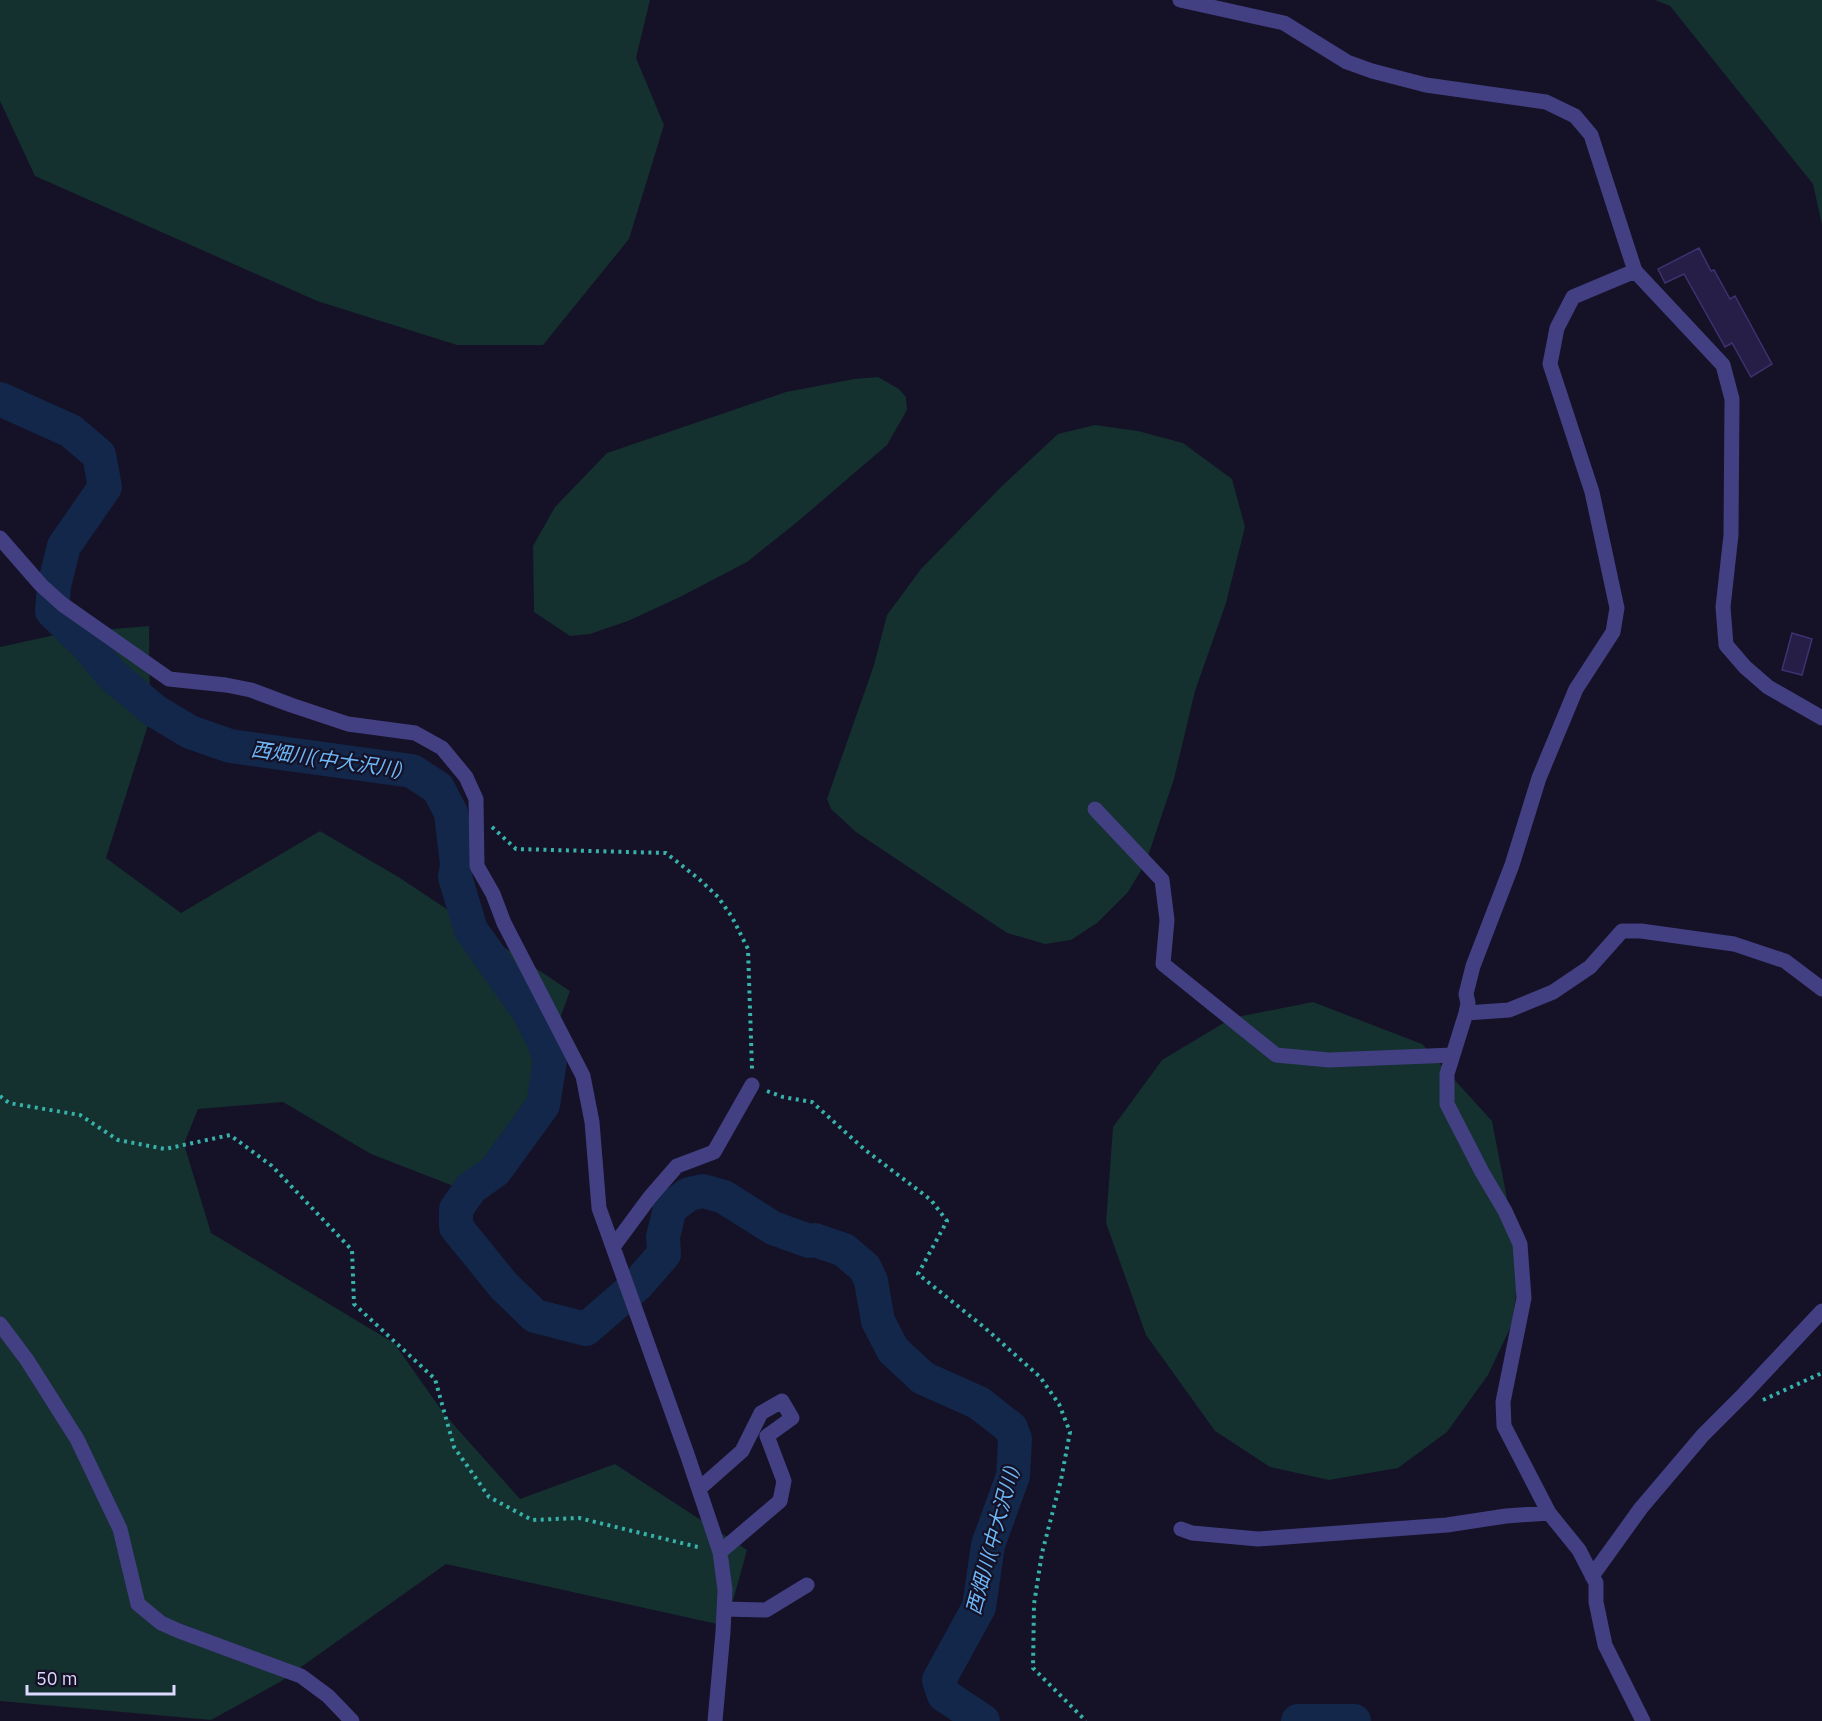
<svg xmlns="http://www.w3.org/2000/svg" width="1822" height="1721" font-family="'IBM Plex Sans','Noto Sans JP',sans-serif">
	<style>
		.green { fill: #14302f }
		.lines { fill: none; stroke-linecap: round; stroke-linejoin: round }
		.river { stroke: #122749; stroke-width: 34 }
		.building { fill: #261e46; stroke: #3e3270; stroke-width: 1.5 }
		.path { stroke: #37b2aa; stroke-width: 4; stroke-dasharray: 3 4.5; stroke-linecap: butt }
		.minor { stroke: #423f82; stroke-width: 15 }
		.labels { text-anchor: middle; dominant-baseline: central; stroke-width: 4.5; stroke-linejoin: round; paint-order: stroke }
		.water-label { font-size: 20px; font-style: italic; fill: #6db7f6; stroke: #151126 }
	</style>
	<rect width="100%" height="100%" fill="#151126"/>
	<path class="green" d="M0,0H650L636,58L664,125L629,239L543,345H457L317,301L35,176L0,101Z
		M1655,0H1822V225L1813,184L1670,6Z
		M878,377L899,389L906,397L907,410L887,445L796,523L747,562L680,597L628,621L590,634L570,636L534,612L533,546L555,507L607,453L786,392L854,379Z
		M1095,425L1138,431L1183,443L1232,479L1245,527L1226,603L1195,691L1174,779L1146,862L1128,892L1097,923L1071,940L1045,944L1007,933L856,832L831,809L827,799L874,665L887,615L921,569L1002,486L1058,434Z
		M149,626L150,719L106,858L181,913L320,831L400,878L570,991L524,1117L469,1192L371,1154L283,1102L198,1109L184,1144L211,1233L394,1343L445,1415L520,1499L615,1464L747,1550L726,1626L446,1564L280,1682L211,1720L0,1701V647L64,633Z
		M1313,1002L1422,1044L1492,1121L1520,1266L1512,1324L1488,1375L1447,1432L1398,1468L1329,1480L1270,1467L1215,1431L1146,1335L1106,1223L1113,1127L1162,1060L1232,1018Z"/>
	<g class="lines">
		<path class="river" d="M0,399L71,431L99,455L105,487L64,546L54,586L52,611L90,648L112,675L155,711L190,732L230,746L412,771L438,788L451,813L457,865L455,877L471,930L527,1009L543,1039L550,1061L543,1105L495,1171L471,1188L456,1209V1227L504,1286L535,1316L586,1329L637,1285L664,1254L663,1237L670,1208L689,1194L703,1191L724,1197L773,1228L809,1241L815,1240L844,1250L865,1268L871,1281L878,1321L893,1350L923,1378L979,1403L1011,1428L1015,1439L1013,1476L988,1545L979,1607L939,1680L944,1695L983,1721
			M1298,1721H1354"/>
	</g>
	<path class="building" d="M1699,248L1711,271L1714,270L1730,299L1735,296L1772,364L1751,377L1732,343L1725,347L1684,274L1665,283L1658,269Z
		M1792,633L1812,639L1802,675L1782,670Z"/>
	<g class="lines">
		<path class="path" d="M492,827L516,849L666,853L699,879L718,897L732,917L748,949L752,1069
			M767,1091L783,1097L812,1102L864,1149L931,1200L947,1221L918,1274L985,1328L1040,1377L1059,1404L1070,1432L1061,1480L1042,1553L1034,1604L1033,1668L1086,1721
			M0,1096L9,1103L80,1115L118,1140L165,1149L230,1135L272,1166L352,1250L354,1304L435,1379L454,1447L489,1497L532,1520L579,1518L702,1548
			M1763,1400L1822,1373"/>
		<path class="minor" d="M1180,0L1284,23L1347,62L1372,71L1426,85L1546,102L1575,116L1591,135L1635,271L1723,365L1732,399L1731,535L1723,607L1726,645L1745,667L1768,687L1822,718
			M1635,271L1573,297L1557,328L1550,364L1592,492L1617,608L1613,632L1576,689L1539,778L1512,865L1473,966L1466,994L1468,1003L1466,1013L1447,1074V1104L1482,1172L1505,1211L1520,1244L1524,1298L1503,1402L1504,1426L1549,1513L1579,1550L1596,1583V1602L1605,1645L1643,1721
			M0,538L41,585L62,604L169,679L226,685L251,690L291,705L348,724L415,733L442,748L466,777L476,799L477,866L493,894L504,923L583,1076L592,1122L599,1208L687,1454L720,1552L725,1590L723,1632L715,1721
			M1095,809L1162,880L1167,920L1163,964L1276,1055L1329,1060L1453,1055
			M1466,1013L1509,1010L1553,992L1590,967L1622,931H1641L1734,944L1785,961L1822,989
			M613,1247L650,1197L677,1166L714,1152L752,1085
			M0,1324L27,1360L77,1439L120,1529L138,1604L161,1623L179,1631L301,1676L328,1696L352,1721
			M699,1489L742,1451L761,1413L782,1401L792,1418L767,1436L784,1481L780,1501L720,1552
			M1181,1529L1192,1533L1258,1539L1447,1525L1506,1516L1549,1513
			M1592,1576L1641,1508L1703,1435L1744,1394L1822,1311
			M724,1609L766,1610L807,1585"/>
	</g>
	<g class="labels">
		<g class="water-label">
			<text transform="translate(327 759) rotate(8)">西畑川(中大沢川)</text>
			<text transform="translate(992 1540) rotate(-75)">西畑川(中大沢川)</text>
		</g>
	</g>
	<path d="M27 1685v9h147v-9" fill="none" stroke="#ddd8fd" stroke-width="3"/>
	<text x="36" y="1685" font-size="18" fill="#ddd8fd" stroke="#151126" stroke-width="4.5" paint-order="stroke">50 m</text>
</svg>
